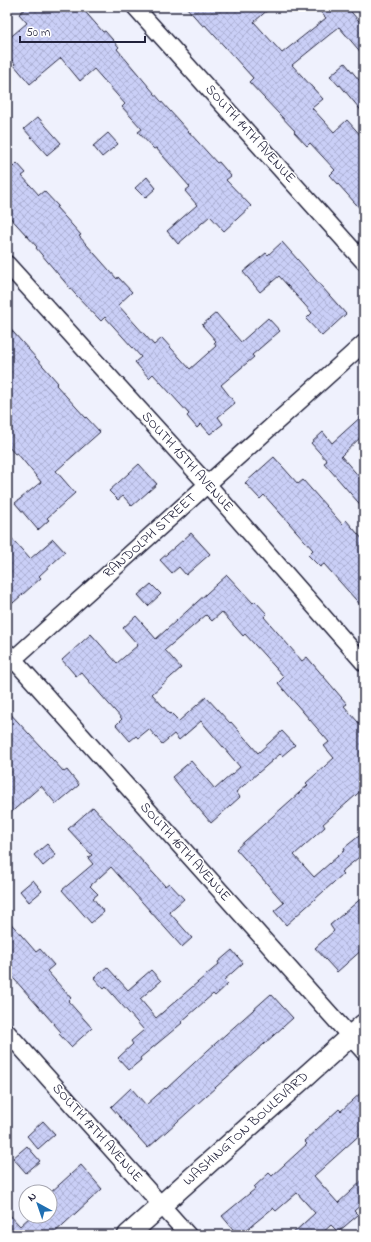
<svg xmlns="http://www.w3.org/2000/svg" width="371" height="1242" font-family="'Indie Flower',sans-serif">
	<style>
		.building { fill: url(#building-cross-hatch); stroke: #22223b }
		.lines { fill: none; stroke-linecap: round; stroke-linejoin: round }
		.minor-casing { stroke: #22223b; stroke-width: 19 }
		.tertiary-casing { stroke: #22223b; stroke-width: 23 }
		.minor { stroke: #fff; stroke-width: 16 }
		.tertiary { stroke: #fff; stroke-width: 20 }
		.labels { text-anchor: middle; dominant-baseline: central; stroke-width: 3; stroke-linejoin: round; paint-order: stroke }
		.street-label { font-size: 14px; fill: #22223b; stroke: #fff }
	</style>
	<defs>
		<pattern id="building-cross-hatch" width="8" height="8" patternUnits="userSpaceOnUse"><rect width="8" height="8" fill="#cacff7"/><path d="M0 0l8 8M0 8l8-8" fill="none" stroke="#adb1d5"/></pattern>
	</defs>
	<rect width="100%" height="100%" fill="#eff1fd"/>
	<filter id="ink" filterUnits="userSpaceOnUse"><feTurbulence type="fractalNoise" baseFrequency=".025" numOctaves="2"/><feDisplacementMap in="SourceGraphic" scale="8" xChannelSelector="R" yChannelSelector="G"/><feConvolveMatrix kernelMatrix="1 2 1 2 8 2 1 2 1" color-interpolation-filters="sRGB"/></filter>
	<g filter="url(#ink)">
		<path class="building" d="M27,7H81L103,32L105,31L119,47L117,49L160,100L217,163L219,162L231,176L226,180L251,206L224,231L210,216L178,244L167,231L197,205L185,191L190,187L156,148L154,149L138,132L142,129L122,107L125,104L94,69L80,81L61,58L30,84L14,65L15,64L7,54V40L27,23L19,14Z
			M186,7H271L254,22L282,53L326,18L316,7H347L364,27V56L339,27L292,65L323,99L312,108L334,132L347,120L364,139V213L330,175L335,170L310,143L307,146L294,132L295,131L249,82L253,78L205,25L203,26Z
			M345,63L364,86V114L340,85L339,86L330,76Z
			M38,117L61,143L47,155L24,129Z
			M108,133L118,144L102,157L93,146Z
			M7,160L13,167L17,163L26,173L22,176L39,195L44,191L58,206L56,207L81,235L79,236L117,279L118,277L132,292L118,305L154,345L162,338L190,369L216,346L214,343L216,341L202,325L216,313L241,342L268,318L280,331L252,355L254,357L221,385L235,403L218,417L223,424L210,434L201,424L197,428L187,416L189,414L153,374L149,378L135,362L141,357L105,317L101,321L75,294L36,248L37,247L7,214Z
			M147,177L156,188L145,198L135,188Z
			M282,242L346,314L322,336L306,319L312,313L279,276L260,292L243,272L266,253L268,255Z
			M7,325L58,383L56,385L86,418V417L100,432L56,471L75,493L47,518L49,520L38,530L15,503L41,482L17,453L15,454L7,445Z
			M364,414V434L341,456L362,480L364,478V509L324,463L327,461L311,443L323,432L332,443Z
			M274,457L298,484L303,480L342,524L346,520L364,541V609L324,564L320,567L308,555L313,550L264,495L260,499L245,483Z
			M139,464L157,484L132,506L123,496L118,500L109,491Z
			M7,533L30,559L53,539L65,552L39,576L41,578L13,603L7,596Z
			M191,533L210,554L186,575L179,567L172,573L160,560Z
			M227,575L253,603L255,601L267,614L264,617L302,661L307,657L347,704L344,706L364,729V788L323,824L325,827L294,855L314,877L345,850L344,848L364,832V853L341,872L343,874L286,925L274,911L284,903L236,849L308,785L306,783L334,758L324,746L329,742L278,683L284,677L245,634L243,636L222,612L212,621L206,615L165,650L181,668L152,694L170,714L171,713L179,721L206,697L230,723L231,722L258,753L282,731L295,745L282,756L280,754L236,792L240,797L211,823L172,777L191,761L215,789L240,767L201,721L179,740L174,734L162,744L149,729L138,738L136,736L130,741L116,725L122,719L81,672L76,676L62,660L91,634L117,663L138,645L123,628L136,616L156,639Z
			M151,584L161,594L148,606L138,595Z
			M7,710L64,772L67,770L79,785L56,804L41,786L7,816Z
			M93,807L165,886L169,883L184,899L169,912L192,938L182,947L111,867L90,886L98,894L93,898L104,912L91,923L62,890L93,864L88,858L92,855L68,829Z
			M47,844L56,855L43,866L34,855Z
			M33,880L42,891L29,902L20,891Z
			M364,896V948L337,972L315,948L334,931L330,925Z
			M7,919L36,952L40,949L54,965L47,971L71,998L68,1001L92,1028L71,1047L59,1034L61,1032L7,971Z
			M232,950L243,963L224,980L228,984L215,996L213,994L181,1022L182,1023L140,1058L141,1060L129,1070L118,1058L133,1044L131,1041L144,1030L106,987L104,989L94,978L107,967L128,990L151,970L161,981L140,999L156,1018L219,964L218,962Z
			M271,994L293,1018L148,1148L111,1107L131,1088L146,1105L165,1088L166,1089L207,1051Z
			M364,1090V1131L314,1176L338,1203L364,1179V1202L354,1211L358,1215L338,1232L331,1225L320,1235H291L315,1213L297,1193L276,1211L273,1208L240,1235H238L222,1216L255,1189L254,1187L269,1173L272,1176L307,1144L304,1141L339,1109L341,1111Z
			M43,1121L55,1134L38,1149L27,1136Z
			M27,1146L40,1161L26,1173L13,1158Z
			M81,1165L102,1189L52,1235H7V1212L20,1226L31,1216H50V1193Z"/>
		<g class="lines">
			<defs>
				<path id="minor" d="M135,7L364,262
					M7,264L207,484L364,663
					M7,652L364,1052
					M7,665L364,343
					M7,1032L188,1235"/>
				<path id="tertiary" d="M128,1235L364,1024"/>
			</defs>
			<use href="#minor" class="minor-casing"/>
			<use href="#tertiary" class="tertiary-casing"/>
			<use href="#minor" class="minor"/>
			<use href="#tertiary" class="tertiary"/>
		</g>
	</g>
	<g class="labels">
		<g class="street-label">
			<text transform="translate(250 134) rotate(48)">SOUTH 14TH AVENUE</text>
			<text transform="translate(187 462) rotate(48)">SOUTH 15TH AVENUE</text>
			<text transform="translate(150 536) rotate(-42)">RANDOLPH STREET</text>
			<text transform="translate(185 852) rotate(48)">SOUTH 16TH AVENUE</text>
			<text transform="translate(246 1129) rotate(-42)">WASHINGTON BOULEVARD</text>
			<text transform="translate(97 1133) rotate(48)">SOUTH 17TH AVENUE</text>
		</g>
	</g>
	<rect width="371" height="1242" fill="none" stroke="#fff" stroke-width="24"/>
	<rect x="12" y="12" width="347" height="1218" fill="none" stroke="#22223b" stroke-width="1.5" filter="url(#ink)"/>
	<g transform="translate(38 1204) rotate(320)"><circle r="19" fill="#ffffff" stroke="#a7a7b1"/>
	<path d="M0-3L7 15L0 10L-7 15Z" fill="#1f6fb2"/>
	<text y="-6" font-size="11" font-weight="bold" text-anchor="middle" fill="#22223b">N</text>
	</g>
	<path d="M20 36v6h125v-6" fill="none" stroke="#22223b" stroke-width="2"/>
	<text x="26" y="36" font-size="12" fill="#22223b" stroke="#ffffff" stroke-width="3" paint-order="stroke">50 m</text>
</svg>
